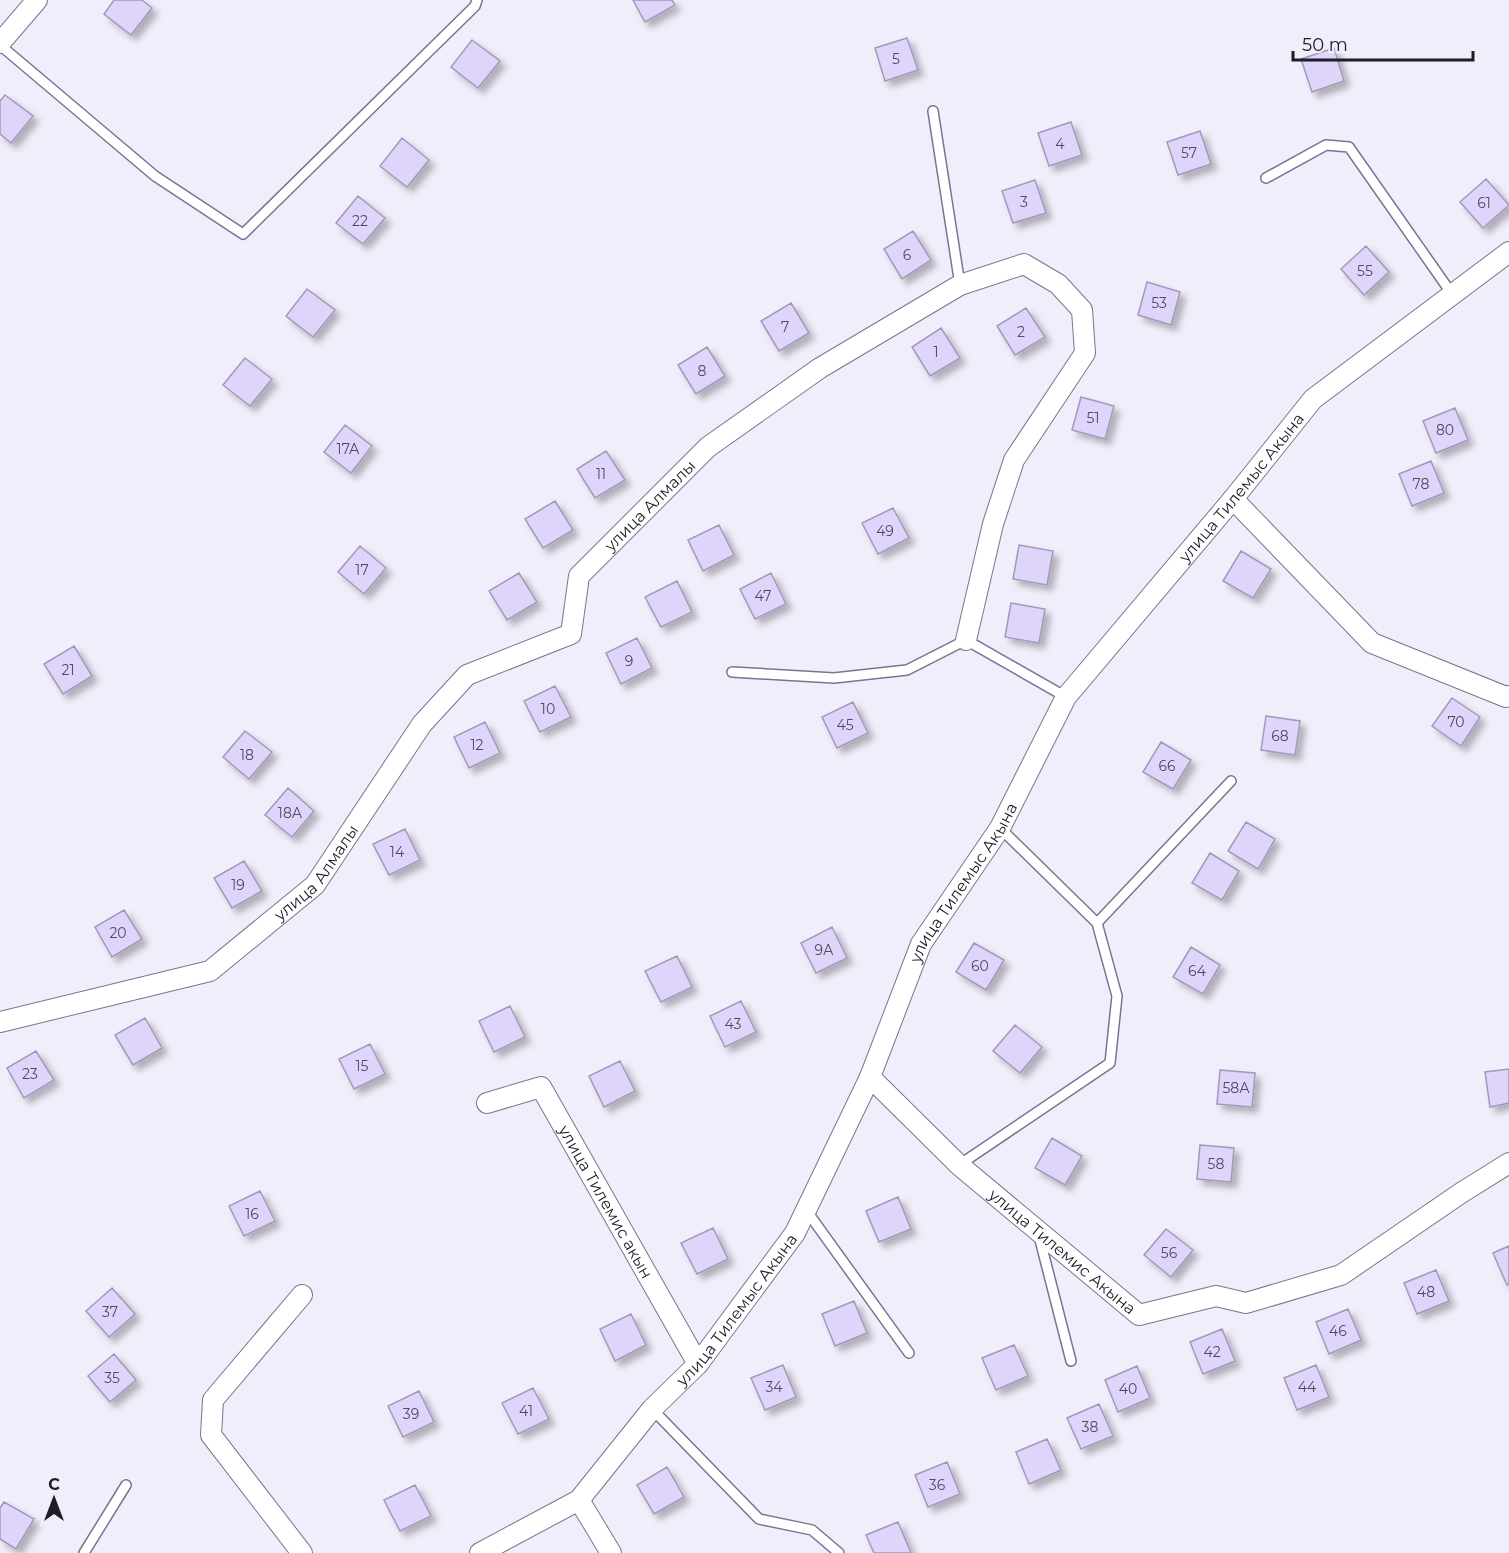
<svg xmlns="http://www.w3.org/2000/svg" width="1509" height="1553" font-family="Montserrat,sans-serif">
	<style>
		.building { fill: #dfd5fb; stroke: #a199b9; stroke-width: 1.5; filter: url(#shadow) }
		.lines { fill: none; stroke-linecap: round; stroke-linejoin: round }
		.service-casing { stroke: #7b7391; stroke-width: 12 }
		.minor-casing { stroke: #7b7391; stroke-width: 22 }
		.service { stroke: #fff; stroke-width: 9 }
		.minor { stroke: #fff; stroke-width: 20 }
		.labels { text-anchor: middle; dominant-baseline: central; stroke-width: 4.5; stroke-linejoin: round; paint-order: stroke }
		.number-label { font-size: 14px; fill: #4f4a5c }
		.street-label { font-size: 16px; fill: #1f1b27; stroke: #f1eefb }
	</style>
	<defs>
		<filter id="shadow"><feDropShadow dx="5.5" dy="5.5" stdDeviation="3" flood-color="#0004"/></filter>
	</defs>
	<rect width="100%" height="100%" fill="#f1eefb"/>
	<path class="building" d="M114,0H142L152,8L131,35L104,14Z
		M633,0H672L675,5L645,22Z
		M907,38L918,70L885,81L875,48Z
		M472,40L500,61L478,88L451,67Z
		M1334,48L1344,81L1312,92L1301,59Z
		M5,95L33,116L11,143L0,134V101Z
		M1071,122L1082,155L1049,166L1038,133Z
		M1200,131L1211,164L1178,175L1167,142Z
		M402,138L429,160L407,187L380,166Z
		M1486,179L1509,205L1483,228L1460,202Z
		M1035,180L1046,213L1013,223L1002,191Z
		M358,196L385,218L363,244L336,223Z
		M913,231L931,260L902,279L884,249Z
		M1366,246L1389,272L1364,295L1341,269Z
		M1147,282L1180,292L1171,325L1138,315Z
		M307,289L335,310L313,337L286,316Z
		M791,303L809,333L779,351L761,321Z
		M1026,308L1045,337L1015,355L997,326Z
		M941,328L960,358L930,376L912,347Z
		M707,347L725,376L696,394L678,365Z
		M245,358L272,379L250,406L223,385Z
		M1081,397L1114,406L1105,439L1072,430Z
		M1455,408L1468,440L1436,453L1423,421Z
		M345,425L372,446L351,473L324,452Z
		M606,451L625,480L595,498L577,469Z
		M1431,461L1444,493L1412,506L1399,474Z
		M555,501L573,530L543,548L525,519Z
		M893,508L909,538L878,554L862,523Z
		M719,525L734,555L703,571L688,540Z
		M1019,545L1053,551L1047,585L1013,579Z
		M360,546L386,568L364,594L338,572Z
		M1241,551L1271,569L1253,598L1223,581Z
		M519,573L537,602L507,620L489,591Z
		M771,573L786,604L755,619L740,589Z
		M677,581L692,612L661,627L645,597Z
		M1011,603L1045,609L1039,643L1005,637Z
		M637,638L652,668L621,684L606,653Z
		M74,646L92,676L63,694L44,664Z
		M555,686L571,717L540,732L524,701Z
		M1452,698L1480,717L1461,746L1432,726Z
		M853,702L868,733L837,748L822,717Z
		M1266,716L1300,721L1295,755L1261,750Z
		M485,722L500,753L469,768L454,737Z
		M245,731L272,752L249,779L223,757Z
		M1161,742L1191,760L1173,789L1143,772Z
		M288,788L314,811L292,837L265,815Z
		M1246,822L1275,839L1258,869L1228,851Z
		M405,829L420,860L389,875L373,844Z
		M1210,853L1239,871L1222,900L1192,883Z
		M244,861L262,891L232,908L214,878Z
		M124,910L142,939L112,957L95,927Z
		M832,927L847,958L816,973L801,943Z
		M974,943L1004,960L986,990L956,972Z
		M1191,947L1220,965L1203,994L1173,977Z
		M677,956L692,987L661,1002L645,971Z
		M741,1001L756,1032L725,1047L710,1016Z
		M510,1006L525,1037L494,1052L479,1021Z
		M145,1018L162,1048L133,1065L115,1035Z
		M1015,1025L1042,1047L1020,1073L993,1051Z
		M370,1044L385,1074L354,1089L339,1059Z
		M36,1051L54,1080L24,1098L7,1068Z
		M620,1061L635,1091L604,1107L589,1076Z
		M1509,1069V1103L1490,1107L1485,1072Z
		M1220,1070L1255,1073L1252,1107L1217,1104Z
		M1052,1138L1082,1156L1065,1185L1035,1168Z
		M1200,1145L1234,1148L1231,1182L1197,1179Z
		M260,1191L275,1221L244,1236L229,1206Z
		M898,1197L911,1229L879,1242L866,1211Z
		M713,1228L728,1259L697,1274L681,1243Z
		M1166,1229L1193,1250L1171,1277L1144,1255Z
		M1509,1246V1284L1507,1285L1493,1253Z
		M1436,1270L1449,1301L1417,1314L1404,1283Z
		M112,1288L135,1314L109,1337L86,1311Z
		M854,1301L867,1333L835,1346L822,1314Z
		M1348,1309L1361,1340L1329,1354L1316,1322Z
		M631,1314L646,1345L615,1361L600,1329Z
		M1222,1329L1235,1361L1203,1374L1190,1342Z
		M1014,1345L1028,1376L996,1390L982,1358Z
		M114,1354L136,1380L110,1402L88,1376Z
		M783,1365L796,1397L765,1410L751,1378Z
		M1316,1365L1329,1397L1297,1410L1284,1378Z
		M1137,1366L1150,1398L1118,1412L1105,1380Z
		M533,1388L549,1419L518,1434L502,1403Z
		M419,1391L434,1422L403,1437L388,1406Z
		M1099,1404L1113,1436L1081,1449L1067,1418Z
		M1047,1439L1061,1470L1029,1484L1016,1452Z
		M947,1462L960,1494L928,1507L915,1475Z
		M667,1467L684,1497L654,1514L637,1485Z
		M415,1485L431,1516L400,1531L384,1500Z
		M4,1502L34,1519L16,1549L0,1539V1508Z
		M898,1522L911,1553H874L866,1535Z"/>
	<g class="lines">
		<defs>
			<path id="service" d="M0,45L155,176L243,234L475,6L477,0
				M933,111L960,285
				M1266,178L1326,145L1349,147L1452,294
				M732,672L834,678L907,670L966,640L1066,697
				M1097,923L1231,781
				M959,1165L1110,1063L1117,996L1097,923L1000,828
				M806,1210L909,1353
				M1039,1236L1071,1361
				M652,1409L759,1519L812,1530L839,1553
				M84,1553L126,1485"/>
			<g id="minor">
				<path d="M0,43L37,0"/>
				<path d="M1233,499L1372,643L1506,697L1509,696"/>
				<path id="s1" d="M0,1022L210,971L315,885L422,724L467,675L571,634L579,576L708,447L820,368L960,285L1024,264L1058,284L1082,310L1085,353L1014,460L993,524L966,640"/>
				<path id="s2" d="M870,1077L959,1165L1139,1315L1216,1296L1246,1303L1341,1275L1461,1193L1509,1163"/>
				<path id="s3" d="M487,1103L541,1087L698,1364"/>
				<path d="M579,1500L611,1553"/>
				<path d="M302,1553L211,1435L213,1400L302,1295"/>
				<path id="s4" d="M480,1553L579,1500L652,1409L698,1364L795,1233L870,1077L921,944L1000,828L1066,697L1233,499L1313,399L1509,252"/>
			</g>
		</defs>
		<use href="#service" class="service-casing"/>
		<use href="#minor" class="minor-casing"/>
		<use href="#service" class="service"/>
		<use href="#minor" class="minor"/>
	</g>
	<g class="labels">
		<g class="number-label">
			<text x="896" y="59">5</text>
			<text x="1060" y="144">4</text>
			<text x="1189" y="153">57</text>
			<text x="1024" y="202">3</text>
			<text x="1484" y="203">61</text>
			<text x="360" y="221">22</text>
			<text x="907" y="255">6</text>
			<text x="1365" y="271">55</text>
			<text x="1159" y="303">53</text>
			<text x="785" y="327">7</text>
			<text x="1021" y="332">2</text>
			<text x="936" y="352">1</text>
			<text x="702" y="371">8</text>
			<text x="1093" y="418">51</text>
			<text x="1445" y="430">80</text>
			<text x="348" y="449">17А</text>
			<text x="601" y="474">11</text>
			<text x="1421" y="484">78</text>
			<text x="885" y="531">49</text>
			<text x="362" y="570">17</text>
			<text x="763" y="596">47</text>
			<text x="629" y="661">9</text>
			<text x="68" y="670">21</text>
			<text x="548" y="709">10</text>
			<text x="1456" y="722">70</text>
			<text x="845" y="725">45</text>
			<text x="1280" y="736">68</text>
			<text x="477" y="745">12</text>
			<text x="247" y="755">18</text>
			<text x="1167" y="766">66</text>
			<text x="290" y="813">18А</text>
			<text x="397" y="852">14</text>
			<text x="238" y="885">19</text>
			<text x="118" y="933">20</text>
			<text x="824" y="950">9А</text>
			<text x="980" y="966">60</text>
			<text x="1197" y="971">64</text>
			<text x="733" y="1024">43</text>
			<text x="362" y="1066">15</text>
			<text x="30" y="1074">23</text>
			<text x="1236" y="1088">58А</text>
			<text x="1216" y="1164">58</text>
			<text x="252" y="1214">16</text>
			<text x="1169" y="1253">56</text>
			<text x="1426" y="1292">48</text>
			<text x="110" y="1312">37</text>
			<text x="1338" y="1331">46</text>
			<text x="1212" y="1352">42</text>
			<text x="112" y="1378">35</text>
			<text x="774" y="1387">34</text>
			<text x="1307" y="1387">44</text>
			<text x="1128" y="1389">40</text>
			<text x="526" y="1411">41</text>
			<text x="411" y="1414">39</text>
			<text x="1090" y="1427">38</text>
			<text x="937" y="1485">36</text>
		</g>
		<g class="street-label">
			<text stroke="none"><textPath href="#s4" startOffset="1332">улица Тилемыс Акына</textPath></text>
			<text stroke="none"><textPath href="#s1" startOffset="882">улица Алмалы</textPath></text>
			<text stroke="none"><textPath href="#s1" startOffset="362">улица Алмалы</textPath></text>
			<text stroke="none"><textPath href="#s4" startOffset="846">улица Тилемыс Акына</textPath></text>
			<text stroke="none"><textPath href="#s3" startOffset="188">улица Тилемис акын</textPath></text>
			<text stroke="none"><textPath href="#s2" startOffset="260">улица Тилемис Акына</textPath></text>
			<text stroke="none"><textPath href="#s4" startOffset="360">улица Тилемыс Акына</textPath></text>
		</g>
	</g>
	<g transform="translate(54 1499)" stroke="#f1eefb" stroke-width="4.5" paint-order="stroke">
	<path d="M0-4.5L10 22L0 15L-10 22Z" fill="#1f1b27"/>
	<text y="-9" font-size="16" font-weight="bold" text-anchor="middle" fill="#1f1b27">С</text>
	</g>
	<path d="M1293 51v9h180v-9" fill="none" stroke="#1f1b27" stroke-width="3"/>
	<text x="1302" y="51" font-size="18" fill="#1f1b27" stroke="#f1eefb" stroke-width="4.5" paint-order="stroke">50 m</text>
</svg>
